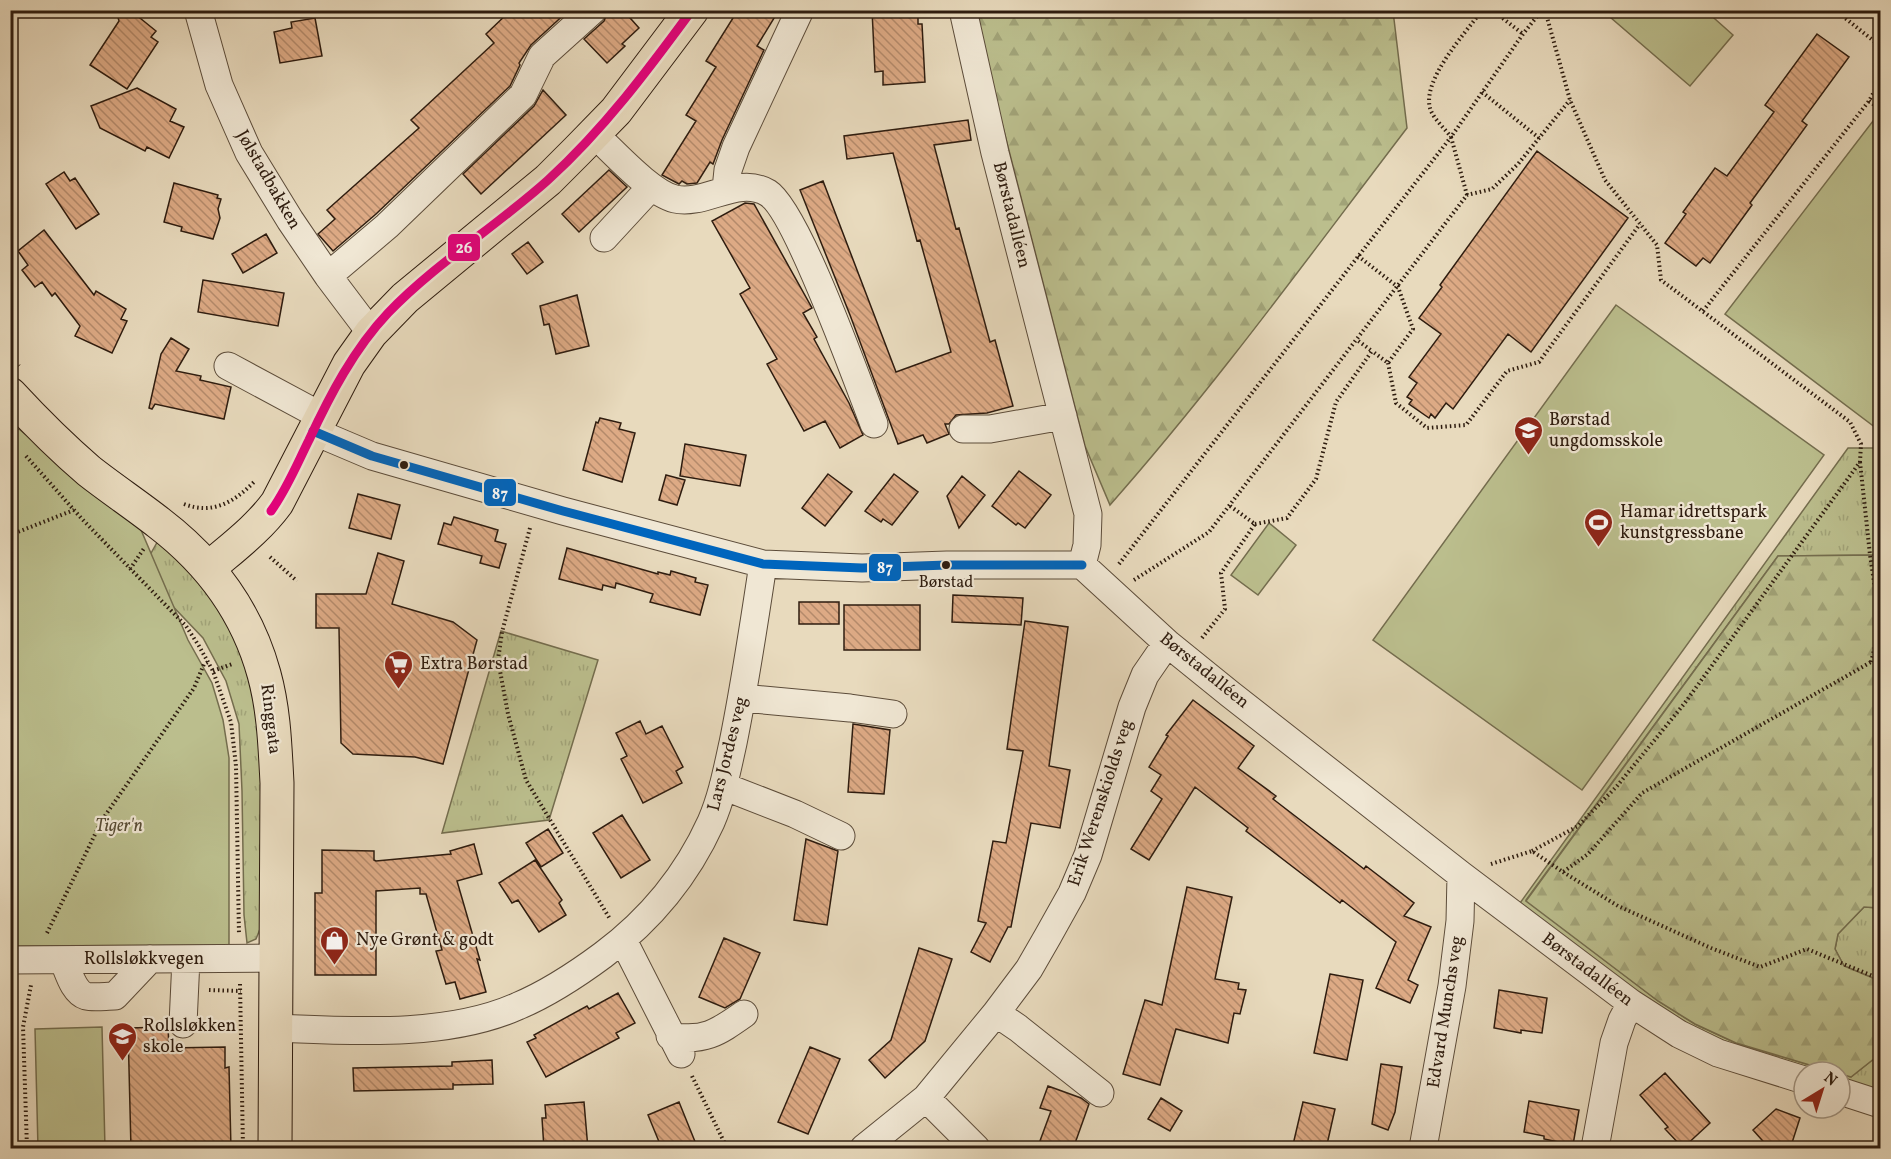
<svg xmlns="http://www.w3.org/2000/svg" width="1891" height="1159" font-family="Vollkorn,serif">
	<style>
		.grass { fill: url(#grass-tufts); stroke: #746d4e; stroke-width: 1.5 }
		.forest { fill: url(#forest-firs); stroke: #746d4e; stroke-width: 1.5 }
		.green { fill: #bbbe8d; stroke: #746d4e; stroke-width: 1.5 }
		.building { fill: url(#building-back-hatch); stroke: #2e1c0f; stroke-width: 1.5 }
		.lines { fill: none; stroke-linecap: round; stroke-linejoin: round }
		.minor-casing { stroke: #5c4c3a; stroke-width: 29 }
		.major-casing { stroke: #2e1c0f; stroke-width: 35 }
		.path { stroke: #2e1c0f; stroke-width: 4; stroke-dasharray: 1.5 3; stroke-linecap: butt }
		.minor { stroke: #f0e7d4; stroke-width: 27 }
		.major { stroke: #e8dabd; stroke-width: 33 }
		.bus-1-casing { stroke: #f0e7d4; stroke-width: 14 }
		.bus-2-casing { stroke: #f0e7d4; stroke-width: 14 }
		.bus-1 { stroke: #0065bd; stroke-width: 9 }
		.bus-2 { stroke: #e5007d; stroke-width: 9 }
		.bus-dot { fill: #2e1c0f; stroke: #f0e7d4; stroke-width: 2 }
		.labels { text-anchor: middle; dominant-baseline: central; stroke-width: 4.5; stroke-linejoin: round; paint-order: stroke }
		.bus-label { font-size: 16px; fill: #2e1c0f; stroke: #f0e7d4 }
		.street-label { font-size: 18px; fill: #2e1c0f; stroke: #f0e7d4 }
		.poi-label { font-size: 18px; fill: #2e1c0f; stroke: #f0e7d4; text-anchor: start }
		.park-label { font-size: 18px; font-style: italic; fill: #584d35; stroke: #f0e7d4 }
		.line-badge { stroke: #f0e7d4; stroke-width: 2 }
		.badge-label { font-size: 16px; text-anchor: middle; font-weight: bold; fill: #fff }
	</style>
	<defs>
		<pattern id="grass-tufts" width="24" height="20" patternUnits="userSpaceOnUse" patternTransform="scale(1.5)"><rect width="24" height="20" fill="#bbbe8d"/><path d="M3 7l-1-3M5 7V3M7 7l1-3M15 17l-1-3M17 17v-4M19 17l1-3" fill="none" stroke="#a1a378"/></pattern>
		<pattern id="forest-firs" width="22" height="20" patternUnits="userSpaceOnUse" patternTransform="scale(1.5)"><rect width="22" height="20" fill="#bbbe8d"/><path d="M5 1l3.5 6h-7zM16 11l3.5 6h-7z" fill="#a1a378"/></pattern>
		<pattern id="building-back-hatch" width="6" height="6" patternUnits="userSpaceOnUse" patternTransform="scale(1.5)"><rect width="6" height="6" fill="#ddaa85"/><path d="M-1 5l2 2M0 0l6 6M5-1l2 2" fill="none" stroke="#b48a6b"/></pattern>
	</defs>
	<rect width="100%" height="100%" fill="#e8dabd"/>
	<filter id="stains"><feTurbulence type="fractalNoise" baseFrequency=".00333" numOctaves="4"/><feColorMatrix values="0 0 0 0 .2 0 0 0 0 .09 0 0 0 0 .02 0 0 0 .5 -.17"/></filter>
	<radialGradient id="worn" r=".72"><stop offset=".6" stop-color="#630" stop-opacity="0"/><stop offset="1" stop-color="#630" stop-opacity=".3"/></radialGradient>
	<path class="grass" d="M1848,448H1878L1880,450V555L1778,556L1526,900L1658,1001L1695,1024L1736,1043L1833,1072H1815L1729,1043L1691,1027L1645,998L1520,903Z
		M159,539L201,580L227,617L258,703L263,776L260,929L256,939L247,943L244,915L242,791L239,724L226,681L203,638L164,597L150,555Z
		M501,631L598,660L549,820L442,833Z
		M1864,907L1880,908V981L1844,966L1835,949L1838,934Z
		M1880,1054V1094L1840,1080V1074L1851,1077Z"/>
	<path class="forest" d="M976,11H1393L1407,128C1310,255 1216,385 1110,505L1085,446L977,26Z
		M1880,555V908L1864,907L1838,934L1835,949L1844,966L1880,981V1054L1851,1077L1840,1074V1072H1833L1736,1043L1695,1024L1658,1001L1526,901L1778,556Z"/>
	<path class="green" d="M1603,11H1706L1733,35L1690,86Z
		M1873,121L1880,126V431L1725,314Z
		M1616,305L1824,455L1582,790L1373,640Z
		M19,429L141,530L188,640L212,683L223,720L229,758V945L11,946L10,431Z
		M1269,523L1296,545L1258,595L1231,575Z
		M102,1027L105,1148H38L35,1029Z"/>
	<path class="building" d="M116,10H130L156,31L151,37L158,42L127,89L90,65L119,21Z
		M511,10H569L531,45L519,63L520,65L510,86L376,214L333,251L318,234L335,219L327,210L419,128L411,120L494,43L486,34Z
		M608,10H623L639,28L622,44L625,46L607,63L584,39L604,21Z
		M738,10H779L757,46L764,50L722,140L713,164L710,162L697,183L687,184L682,181L679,184L662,175L696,121L686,115L716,67L706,61Z
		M872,10H918V24H922L925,82L883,85V71L875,72Z
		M315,18L322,56L280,63L274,32L292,28L291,22Z
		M1817,34L1849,57L1802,121L1807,125L1750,203L1752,205L1710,263L1703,258L1696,266L1665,243L1686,214L1683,212L1715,168L1727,176L1774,112L1765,105Z
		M137,88L176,109L170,121L184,127L169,158L147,147L145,151L100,128L91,106Z
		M543,90L566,115L481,194L463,174L534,106Z
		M968,120L971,140L934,145L956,229L959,228L990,342L995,340L1013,406L987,413L956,415L949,424H945L949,434L927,443L923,435L898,444L850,315L800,190L823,181L896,372L951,352L920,240L917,241L893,153L847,159L844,136Z
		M1537,151L1628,218L1531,352L1508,334L1453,409L1446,403L1435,418L1431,414L1429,418L1409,404L1412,400L1407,397L1417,383L1409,377L1441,334L1419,318L1442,287L1440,285Z
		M609,170L627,187L579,232L562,214Z
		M64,172L70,181L75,178L99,214L76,229L46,184Z
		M174,183L218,195L217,198L221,199L218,209L220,218L213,239L181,231L182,227L164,222Z
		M745,203L754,204L812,308L803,313L817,337L814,339L849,403L863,435L840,448L825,421L804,431L767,364L777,359L740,294L750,288L712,221Z
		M44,230L94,295L96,291L126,309L121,319L127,321L112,353L75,336L80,326L55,293L52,296L42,282L35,287L22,270L28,265L18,251Z
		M266,234L277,253L243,273L232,254Z
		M528,242L543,262L527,274L512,254Z
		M203,280L284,293L278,326L198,312Z
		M577,295L589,346L556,354L549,324L544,325L540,306Z
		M171,338L189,349L176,371L201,376L200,380L231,387L224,419L155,404L152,409L149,408L161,354Z
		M600,418L621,423L619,429L635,433L622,482L583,470L596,422L598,423Z
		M685,444L746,455L740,486L680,476Z
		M1019,471L1051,495L1025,528L1018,523L1016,525L992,506Z
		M828,474L852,492L825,526L802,508Z
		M894,474L918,492L892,525L883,519L881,522L865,511Z
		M666,475L685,480L677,505L659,500Z
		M962,476L985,495L959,528L947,496Z
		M358,494L400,505L391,539L349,528Z
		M454,517L498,530L495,541L506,544L499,568L480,563L482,556L438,544L444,523L451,525Z
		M567,548L658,574V572L670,575L671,571L696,578L695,582L708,585L700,615L650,602L653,594L616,583L615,588L603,585L602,590L559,579Z
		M378,553L404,561L392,604L453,622L477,640L443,764L415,757L353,754L341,743L339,628H316V594H366Z
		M953,595L1023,598L1021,625L952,622Z
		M799,602H839V624H799Z
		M844,605H920V650H844Z
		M1025,621L1068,627L1049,766L1070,770L1060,828L1031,823L1011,927H1008L990,962L971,952L986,923L978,921L993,841L1006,843L1023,751L1007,749Z
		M1193,700L1254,746L1238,768L1276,796L1273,799L1364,869L1366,866L1414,903L1404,916L1431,927L1408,980L1418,985L1410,1003L1376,988L1396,942L1342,900L1340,903L1246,831L1248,828L1195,787L1149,860L1131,849L1162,799L1151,791L1161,775L1149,767L1168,736L1166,735Z
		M640,721L646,734L662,726L683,767L676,771L682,783L643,803L621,759L627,756L616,733Z
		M853,724L890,730L884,794L848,792Z
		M622,815L650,860L621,878L593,833Z
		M548,829L563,853L541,867L526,843Z
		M806,839L838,851L827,925L794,920Z
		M474,844L482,874L457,881L480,960L477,959L486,992L460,999L455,982L446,984L436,951L442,950L426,894H420V888L376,891V975H315V893H322V850L374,851V860L376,861L451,854L450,851Z
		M535,860L562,900L559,903L566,915L539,932L518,900L512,903L499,883Z
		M1187,887L1232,897L1215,979L1239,983L1238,989L1246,990L1240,1014L1234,1013L1228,1043L1176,1029L1160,1085L1123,1074L1145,1000L1162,1005Z
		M724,938L760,953L740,999L725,1008L699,997Z
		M919,948L952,959L925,1041L885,1078L869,1060L891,1040Z
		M1330,974L1363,980L1347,1060L1314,1053Z
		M1499,990L1547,998L1542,1033L1521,1030V1033L1494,1028Z
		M618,993L635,1023L616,1033L619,1038L546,1077L527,1042L536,1038L534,1035L587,1006L589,1009Z
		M168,1027L169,1048L225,1047V1068L229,1067L231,1149H131L128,1028Z
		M810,1047L840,1059L808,1134L778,1122Z
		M492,1060L493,1084L453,1085V1083V1089L354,1091L353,1068L452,1066V1062Z
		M1381,1064L1402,1067L1395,1112L1388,1130L1372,1124Z
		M1665,1073L1710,1123L1683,1148L1665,1129L1668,1127L1640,1095Z
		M1048,1086L1081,1098L1089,1104L1073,1149H1037L1051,1111L1040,1108Z
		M1161,1098L1182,1111L1170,1131L1148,1119Z
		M1529,1101L1579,1110L1573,1145L1544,1139V1136L1524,1132Z
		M584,1102L588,1149H544L542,1118H546L545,1105Z
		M679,1102L698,1149H662L648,1115Z
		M1303,1102L1335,1109L1326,1149H1292Z
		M1776,1109L1800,1118L1790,1149H1770L1753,1130Z"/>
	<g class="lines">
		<defs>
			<path id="minor" d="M198,10L219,85L249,153L290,220L328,276L371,333
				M963,10L995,153L1088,514L1087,545L1082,565
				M594,134C614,152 650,193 675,199C705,206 738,175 768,193C797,211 858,383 874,424
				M726,189L728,170L736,147L800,10
				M604,238L651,187
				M328,276L387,226L523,95L542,56L593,10
				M228,366L321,416
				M963,429H990L1063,416
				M313,431L372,456L563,511L763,564L862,568L947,565H1082
				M1082,565L1167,643L1230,694L1461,875L1631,1003L1679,1034L1718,1053L1804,1080
				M742,698L850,708L893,714
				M723,786L795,814L841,836
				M623,940L681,1054
				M10,960L278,958
				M63,960C68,970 73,992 86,996C94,998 106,996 115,996L150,959
				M996,1013L1018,1028L1100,1093
				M183,1024L186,959
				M275,1028C351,1031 447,1038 518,1006C549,993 576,975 603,955C650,920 687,875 711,822C722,797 727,770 733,743C745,684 754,624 763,564
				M670,1036C704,1042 717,1033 744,1014
				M1840,1091L1880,1104
				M926,1098L976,1148
				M864,1148L926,1098L996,1013L1029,969L1048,936L1072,893L1088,855L1132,707L1145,675L1167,643
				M1423,1148L1452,986L1460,921L1461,875
				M1595,1148L1614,1043L1622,1020L1631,1003"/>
			<path id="major" d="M10,394C35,421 61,447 89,471C112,489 136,505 159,523C210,562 247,612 264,674C274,710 275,746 277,783L275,1148
				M209,568C232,548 258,529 277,503L349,364L371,333L405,298L548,180L577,151L616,111L692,10"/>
		</defs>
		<use href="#minor" class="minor-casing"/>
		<use href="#major" class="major-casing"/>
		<path class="path" d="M1492,10L1523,34
			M1835,10L1880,46
			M1482,92L1539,138
			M1869,101L1880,109
			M1467,195L1451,137L1523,34L1542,10
			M1358,256L1398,287L1413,329L1388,363L1372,351
			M1703,311L1869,101L1880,81
			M10,355L19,366
			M1388,363L1396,403L1427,428L1466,425L1507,371L1539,362L1640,224
			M26,456L82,519L186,626L199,646L213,671L231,722L236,766L239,935
			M1860,462L1870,555L1880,622
			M184,504C213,515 234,502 254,482
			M1255,524L1287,518L1316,479L1336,402L1372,351L1357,340
			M530,528L502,632L498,660L508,714L526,780L610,919
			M10,535L74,510
			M270,557L297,581
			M1119,564L1451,137C1445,129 1435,120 1431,111C1419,82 1466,33 1482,10
			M130,569L145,547
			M1134,580L1209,532L1467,195L1492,189L1518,164L1570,100
			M1202,638L1225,609L1221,573L1255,524L1230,506
			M1871,662L1880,627
			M213,671L232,664
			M1532,851L1578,826L1617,786L1684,704L1860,462L1861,444L1850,422L1661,280L1657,245L1605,180L1570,100L1545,10
			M1491,864L1532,851L1563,872L1588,854L1642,793L1871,662L1880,660
			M1563,872L1618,906L1711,948L1760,967L1807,949L1880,979
			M47,933L102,820L194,688L204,664L208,662
			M240,984L243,1148
			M209,990L241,991
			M692,1076L727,1148
			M27,1148L23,1027L31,985"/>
		<use href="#minor" class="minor"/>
		<use href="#major" class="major"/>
		<defs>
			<path id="bus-1" d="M313,431L372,456L563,511L763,564L862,568L947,565H1082"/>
			<path id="bus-2" d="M271,511C287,489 297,464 309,440C330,395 354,349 388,313C436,263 497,226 548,180C604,129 648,70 692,10"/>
		</defs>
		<use href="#bus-1" class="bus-1-casing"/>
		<use href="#bus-2" class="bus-2-casing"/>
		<use href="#bus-1" class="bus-1"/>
		<use href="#bus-2" class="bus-2"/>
	</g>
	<defs>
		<symbol id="school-pin" viewBox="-11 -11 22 30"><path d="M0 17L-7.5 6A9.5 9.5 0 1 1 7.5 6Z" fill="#8f2418" stroke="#f0e7d4"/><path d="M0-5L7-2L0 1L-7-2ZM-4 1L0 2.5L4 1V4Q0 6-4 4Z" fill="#fff"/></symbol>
		<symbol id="stadium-pin" viewBox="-11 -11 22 30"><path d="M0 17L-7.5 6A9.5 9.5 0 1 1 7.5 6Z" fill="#8f2418" stroke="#f0e7d4"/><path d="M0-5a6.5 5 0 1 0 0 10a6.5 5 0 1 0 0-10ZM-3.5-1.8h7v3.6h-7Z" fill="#fff"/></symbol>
		<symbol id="supermarket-pin" viewBox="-11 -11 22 30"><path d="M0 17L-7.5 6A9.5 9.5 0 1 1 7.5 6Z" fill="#8f2418" stroke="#f0e7d4"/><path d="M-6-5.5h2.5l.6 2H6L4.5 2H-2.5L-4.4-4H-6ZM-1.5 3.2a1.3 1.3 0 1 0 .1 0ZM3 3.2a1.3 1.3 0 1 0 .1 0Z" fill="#fff"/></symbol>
		<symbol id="shop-pin" viewBox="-11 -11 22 30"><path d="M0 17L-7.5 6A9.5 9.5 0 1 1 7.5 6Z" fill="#8f2418" stroke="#f0e7d4"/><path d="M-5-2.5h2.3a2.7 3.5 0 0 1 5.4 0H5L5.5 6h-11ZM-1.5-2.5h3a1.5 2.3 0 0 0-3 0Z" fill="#fff"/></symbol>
	</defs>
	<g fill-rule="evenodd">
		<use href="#school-pin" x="1512" y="414" width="33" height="45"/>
		<use href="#stadium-pin" x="1582" y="506" width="33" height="45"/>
		<use href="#supermarket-pin" x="382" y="648" width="33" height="45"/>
		<use href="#shop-pin" x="318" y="924" width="33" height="45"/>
		<use href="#school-pin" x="106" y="1020" width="33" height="45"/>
	</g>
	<g class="bus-dot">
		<circle cx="404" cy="465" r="5"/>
		<circle cx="946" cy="565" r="5"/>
	</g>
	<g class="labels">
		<g class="bus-label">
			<text x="946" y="583">Børstad</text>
		</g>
		<g class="street-label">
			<text transform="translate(268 180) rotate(60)">Jølstadbakken</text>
			<text transform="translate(1011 215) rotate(76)">Børstadalléen</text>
			<text transform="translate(1204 671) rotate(39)">Børstadalléen</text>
			<text transform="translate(270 719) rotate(83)">Ringgata</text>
			<text transform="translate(728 754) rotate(-76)">Lars Jordes veg</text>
			<text transform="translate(1101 803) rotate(-72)">Erik Werenskiolds veg</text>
			<text x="144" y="959">Rollsløkkvegen</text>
			<text transform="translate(1587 970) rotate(37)">Børstadalléen</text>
			<text transform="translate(1446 1012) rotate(-81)">Edvard Munchs veg</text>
		</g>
		<g class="poi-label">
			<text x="1549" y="420">Børstad<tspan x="1549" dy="21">ungdomsskole</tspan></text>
			<text x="1620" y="512">Hamar idrettspark<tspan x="1620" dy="21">kunstgressbane</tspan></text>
			<text x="420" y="664">Extra Børstad</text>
			<text x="356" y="940">Nye Grønt &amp; godt</text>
			<text x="143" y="1026">Rollsløkken<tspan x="143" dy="21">skole</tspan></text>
		</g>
		<g class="park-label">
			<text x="119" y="826">Tiger'n</text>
		</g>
	</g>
	<g class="line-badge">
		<rect x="447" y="233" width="34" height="29" rx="6" fill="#e5007d"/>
		<rect x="483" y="478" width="34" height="29" rx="6" fill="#0065bd"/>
		<rect x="868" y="553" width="34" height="29" rx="6" fill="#0065bd"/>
	</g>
	<g class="badge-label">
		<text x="464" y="253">26</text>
		<text x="500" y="499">87</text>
		<text x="885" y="573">87</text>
	</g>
	<rect width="1891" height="1159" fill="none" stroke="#e8dabd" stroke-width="36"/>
	<rect x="12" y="12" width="1867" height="1135" fill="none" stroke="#2e1c0f" stroke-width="3"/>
	<rect x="18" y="18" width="1855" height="1123" fill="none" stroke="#2e1c0f" stroke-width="1.5"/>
	<g transform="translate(1822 1090) rotate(38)"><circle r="28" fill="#f0e7d4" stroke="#a29685" stroke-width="1.5"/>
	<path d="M0-4.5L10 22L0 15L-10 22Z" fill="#8f2418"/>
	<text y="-9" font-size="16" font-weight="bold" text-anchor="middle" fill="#2e1c0f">N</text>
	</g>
	<rect width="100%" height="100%" filter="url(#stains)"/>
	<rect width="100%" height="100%" fill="url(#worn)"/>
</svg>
